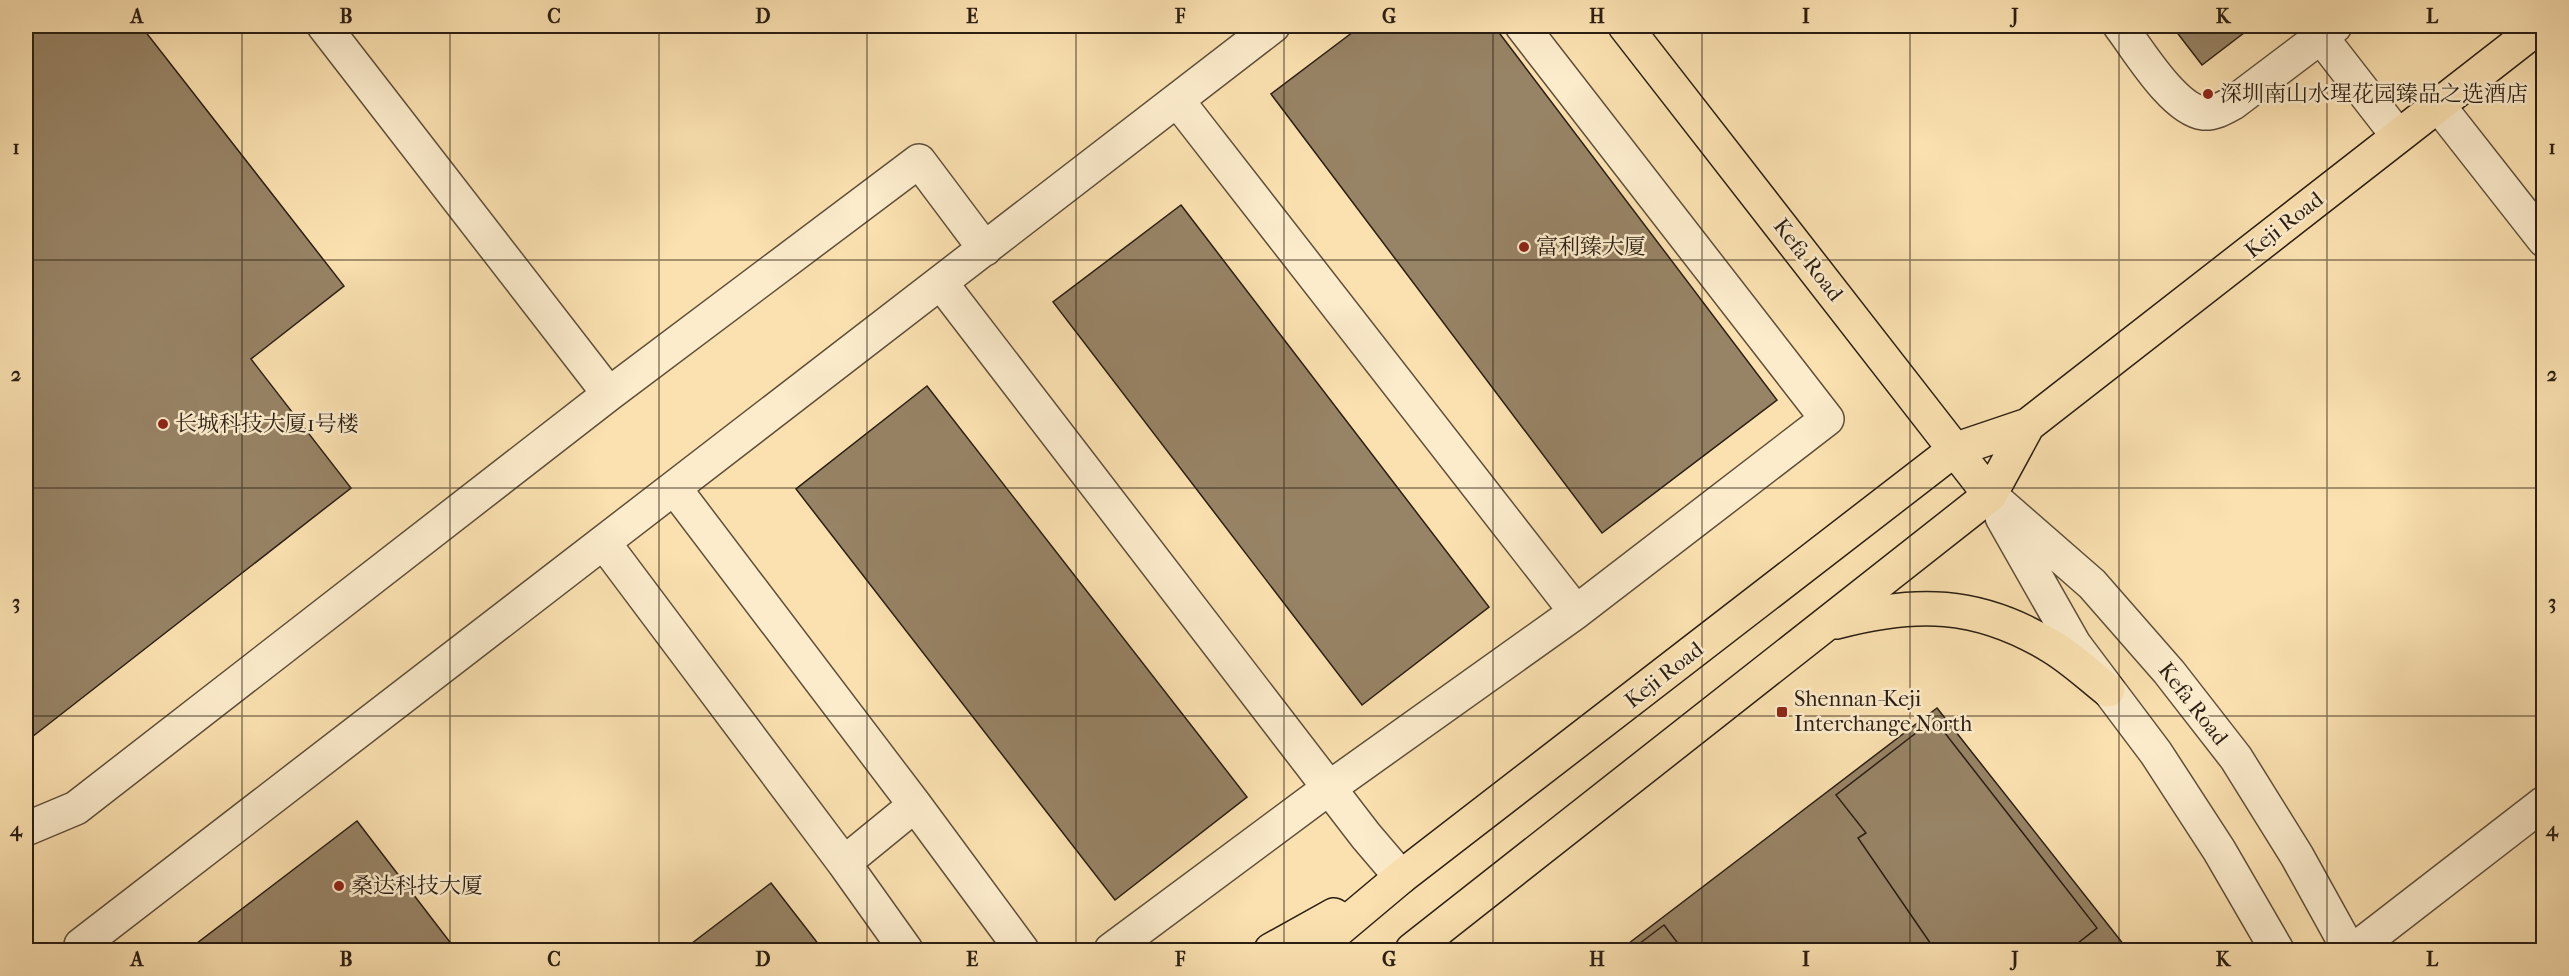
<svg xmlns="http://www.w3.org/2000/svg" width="2569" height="976" font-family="'IM FELL French Canon','Noto Serif SC',serif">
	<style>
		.building { fill: #978365; stroke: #2a1e13; stroke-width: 1.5 }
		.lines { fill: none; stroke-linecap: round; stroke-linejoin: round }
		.minor-casing { stroke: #5e4f3a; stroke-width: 36 }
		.major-casing { stroke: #2a1e13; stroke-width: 36 }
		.minor { stroke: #fceccc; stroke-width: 33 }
		.major { stroke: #fbe1b0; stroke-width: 33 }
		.grid { fill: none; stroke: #2a1e13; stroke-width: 1.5; stroke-opacity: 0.55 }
		.poi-dot { fill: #8f2418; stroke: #fceccc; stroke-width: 2 }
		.labels { text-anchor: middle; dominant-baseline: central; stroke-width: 5; stroke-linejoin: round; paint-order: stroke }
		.poi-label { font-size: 22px; fill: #2a1e13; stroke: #fceccc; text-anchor: start }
		.street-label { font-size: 22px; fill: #2a1e13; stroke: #fceccc }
		.neatline { fill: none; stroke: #2a1e13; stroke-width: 2 }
		.grid-label { font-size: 20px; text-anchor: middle; font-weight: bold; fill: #2a1e13 }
	</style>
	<rect width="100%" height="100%" fill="#fbe1b0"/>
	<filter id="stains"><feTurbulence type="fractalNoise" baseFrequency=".00333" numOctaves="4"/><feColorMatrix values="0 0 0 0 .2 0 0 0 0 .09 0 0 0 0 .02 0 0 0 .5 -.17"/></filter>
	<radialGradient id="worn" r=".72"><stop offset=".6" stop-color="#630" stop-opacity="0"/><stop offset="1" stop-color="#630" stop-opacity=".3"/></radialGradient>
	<path class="building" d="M26,26H141L344,286L251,359L351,488L32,737L26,728Z
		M1361,26H1494L1777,400L1602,533L1271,94Z
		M2172,26H2253L2202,65Z
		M1181,205L1489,607L1362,705L1053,302Z
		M927,386L1247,797L1115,900L796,489Z
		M1937,708L2128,950H1620Z
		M1934,719L2097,928L2069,950H1935L1858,838L1866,833L1836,795Z
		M357,821L456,950H188Z
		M771,883L823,950H683Z
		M1664,925L1683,950H1631Z"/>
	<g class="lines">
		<defs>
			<path id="minor" d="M324,26L609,394
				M2120,26C2137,48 2173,109 2203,113C2214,114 2224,108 2233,103L2335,26
				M2321,37L2398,136
				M1177,100L1576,612
				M2438,105L2544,240
				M941,283L1366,836L1401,877
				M675,489L915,805L1022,950
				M1990,495L2092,584L2169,672L2236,758L2297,856L2349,950
				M2002,517L2074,644L2156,753L2219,850L2277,950
				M604,543L844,863L906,950
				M26,829L76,808L609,394L919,161L985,249
				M844,863L915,805
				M86,950L81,945L1273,26
				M1111,950L1329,788L1576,612L1827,419L1522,26
				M2354,950L2544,803"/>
			<path id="major" d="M1625,26L1990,495
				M1836,622C1916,601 1977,602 2049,645C2070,657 2089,675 2108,690
				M1271,950L1334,915
				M1314,950L1401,877L1954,450L2028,425L2540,26
				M1412,950L1990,495L2028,425"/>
		</defs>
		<use href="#minor" class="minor-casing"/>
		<use href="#major" class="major-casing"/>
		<use href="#minor" class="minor"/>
		<use href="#major" class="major"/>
	</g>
	<path class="grid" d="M242,26V950M450,26V950M659,26V950M867,26V950M1076,26V950M1284,26V950M1493,26V950M1702,26V950M1910,26V950M2119,26V950M2327,26V950M26,260H2544M26,488H2544M26,716H2544"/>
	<g class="poi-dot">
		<circle cx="2208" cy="94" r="6"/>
		<circle cx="1524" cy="247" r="6"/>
		<circle cx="163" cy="424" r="6"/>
		<rect x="1776" y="706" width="12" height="12" rx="3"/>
		<circle cx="339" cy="886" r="6"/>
	</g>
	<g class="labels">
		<g class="poi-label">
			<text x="2220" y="94">深圳南山水瑆花园臻品之选酒店</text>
			<text x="1536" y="247">富利臻大厦</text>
			<text x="175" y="424">长城科技大厦1号楼</text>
			<text x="1794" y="699">Shennan-Keji<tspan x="1794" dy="25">Interchange North</tspan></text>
			<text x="351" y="886">桑达科技大厦</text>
		</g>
		<g class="street-label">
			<text transform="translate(2284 225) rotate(-38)">Keji Road</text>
			<text transform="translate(1808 260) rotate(52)">Kefa Road</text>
			<text transform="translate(1664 675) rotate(-38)">Keji Road</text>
			<text transform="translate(2193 704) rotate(52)">Kefa Road</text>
		</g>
	</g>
	<rect width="2569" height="976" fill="none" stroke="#fbe1b0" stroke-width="66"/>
	<rect x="33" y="33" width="2503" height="910" class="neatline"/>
	<g class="grid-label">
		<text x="137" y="23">A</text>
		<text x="346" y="23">B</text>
		<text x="554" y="23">C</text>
		<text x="763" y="23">D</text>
		<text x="972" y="23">E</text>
		<text x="1180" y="23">F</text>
		<text x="1389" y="23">G</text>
		<text x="1597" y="23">H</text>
		<text x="1806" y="23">I</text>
		<text x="2015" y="23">J</text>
		<text x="2223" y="23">K</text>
		<text x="2432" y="23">L</text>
		<text x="16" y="154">1</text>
		<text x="2552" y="154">1</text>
		<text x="16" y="381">2</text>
		<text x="2552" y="381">2</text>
		<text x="16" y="609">3</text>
		<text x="2552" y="609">3</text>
		<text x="16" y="836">4</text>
		<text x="2552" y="836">4</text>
		<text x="137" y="966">A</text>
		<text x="346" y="966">B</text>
		<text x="554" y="966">C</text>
		<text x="763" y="966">D</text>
		<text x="972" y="966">E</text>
		<text x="1180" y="966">F</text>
		<text x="1389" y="966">G</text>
		<text x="1597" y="966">H</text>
		<text x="1806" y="966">I</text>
		<text x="2015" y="966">J</text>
		<text x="2223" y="966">K</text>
		<text x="2432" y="966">L</text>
	</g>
	<rect width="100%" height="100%" filter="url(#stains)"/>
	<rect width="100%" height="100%" fill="url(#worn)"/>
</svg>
